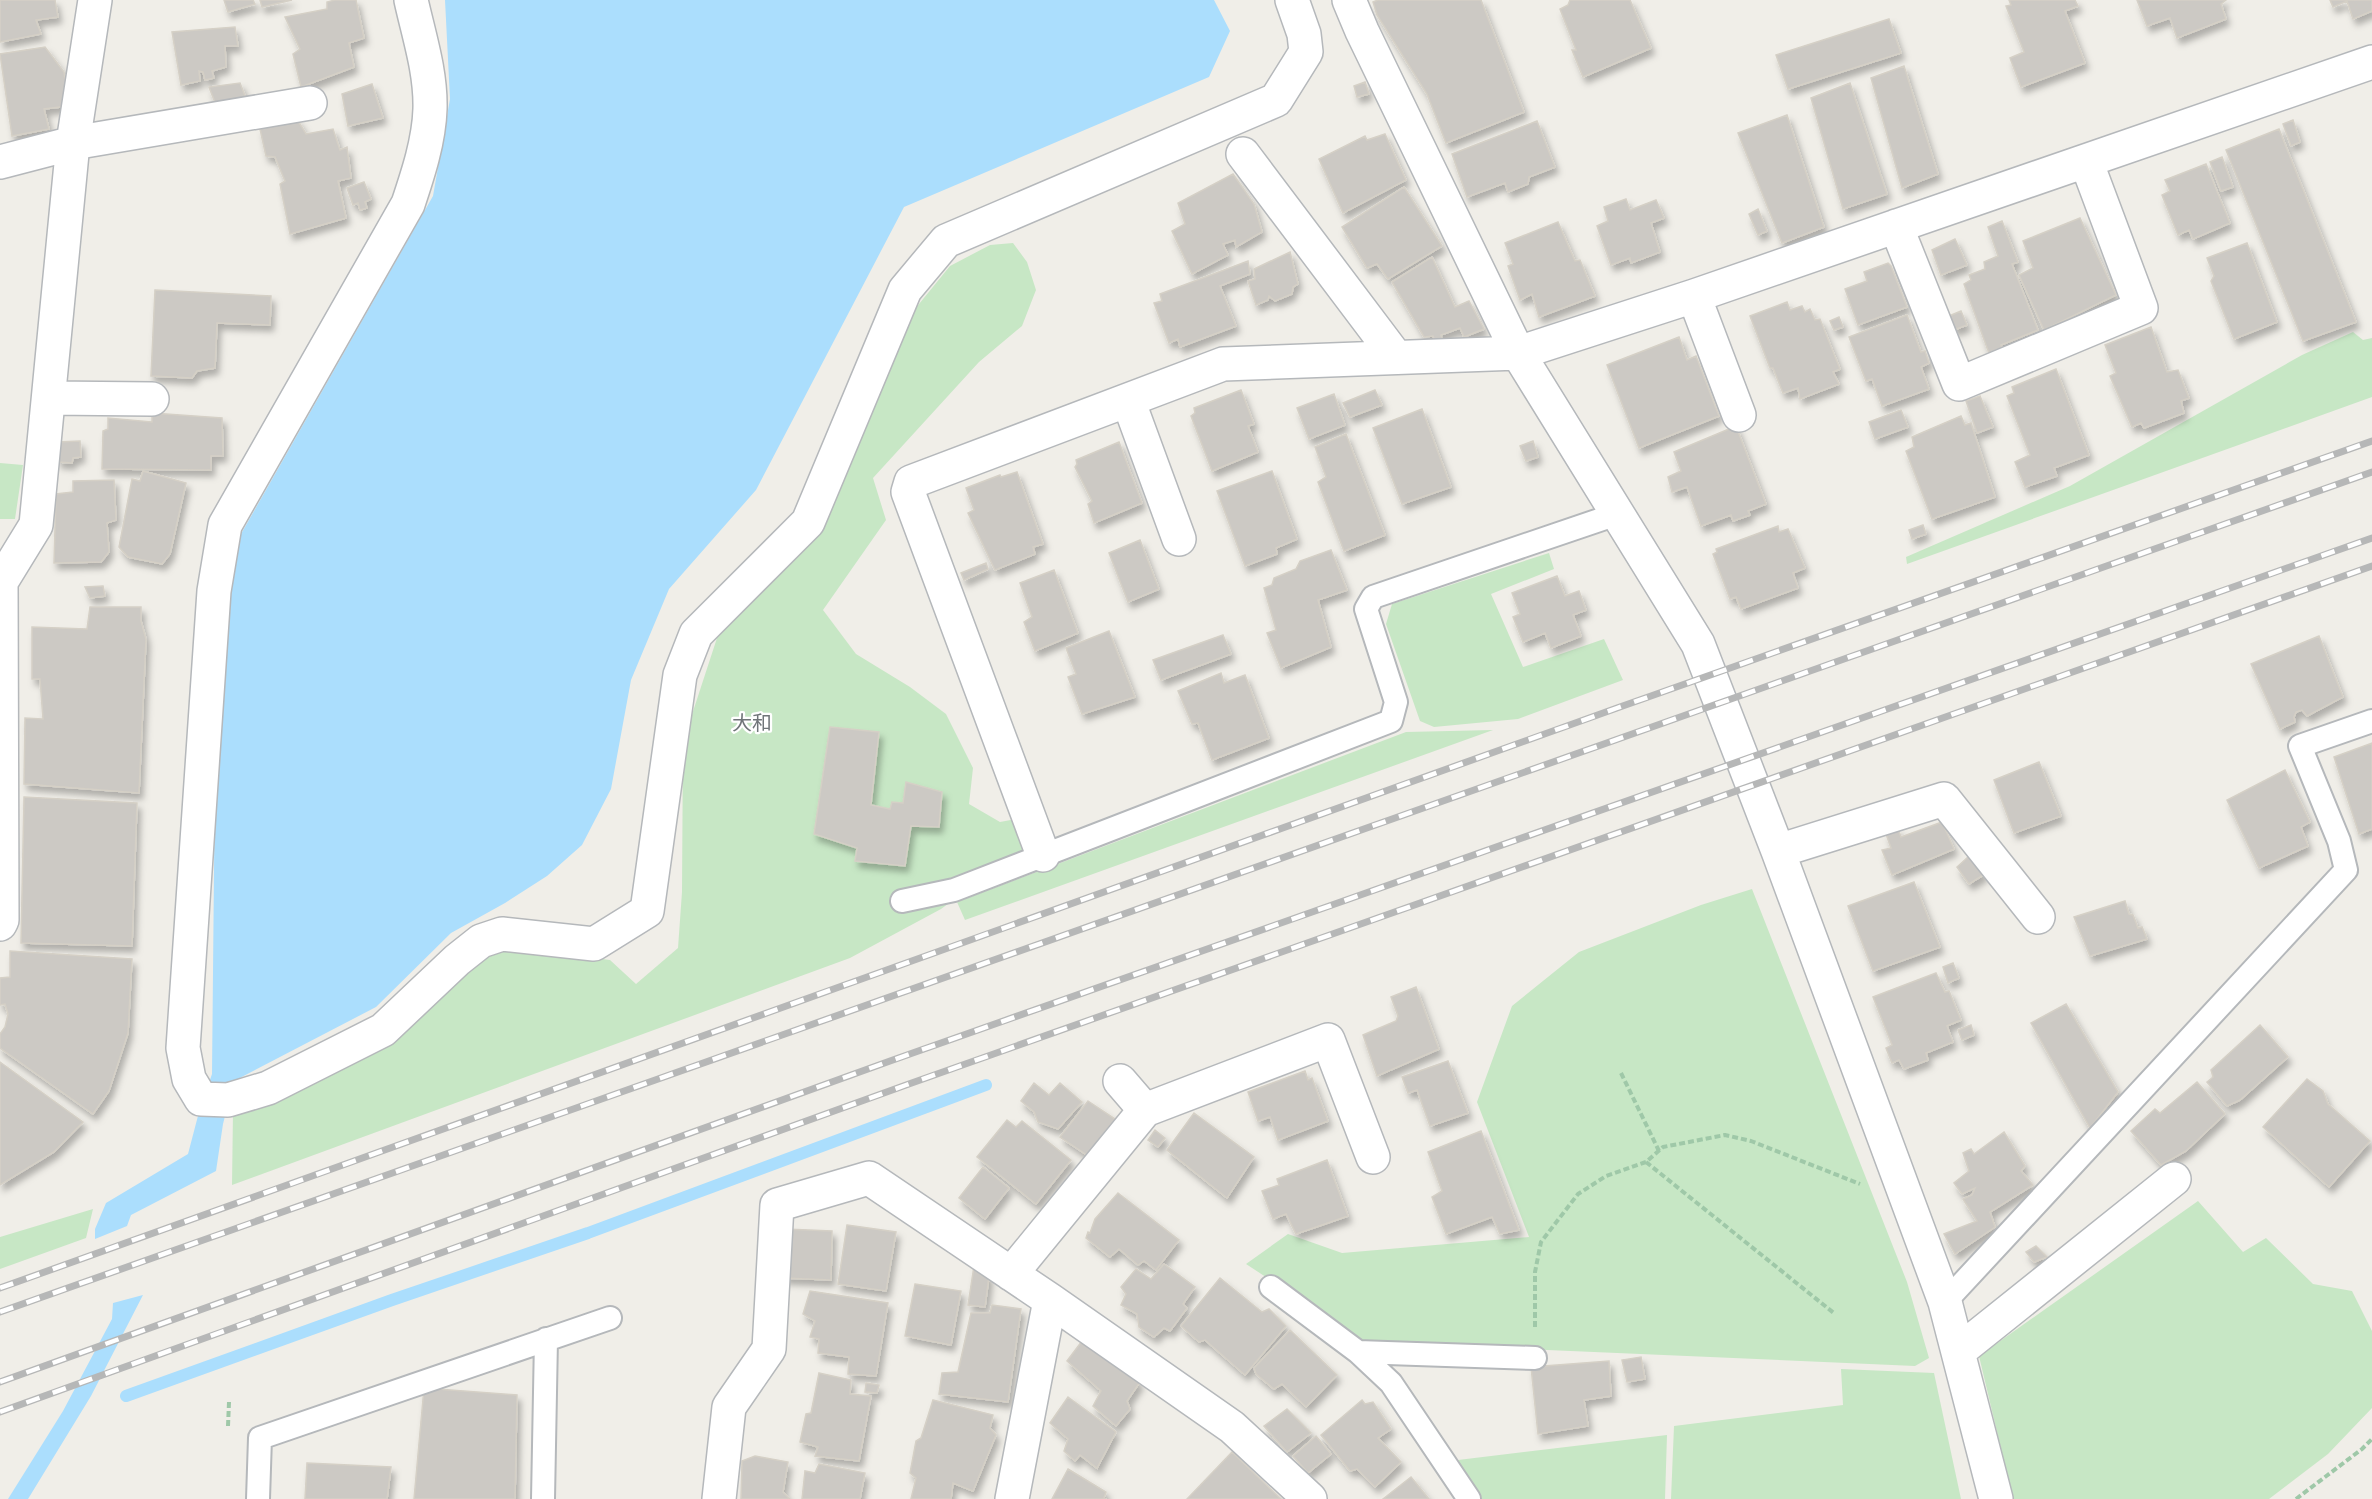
<svg xmlns="http://www.w3.org/2000/svg" width="2372" height="1499" font-family="'Open Sans','Noto Sans JP',sans-serif">
	<style>
		.green { fill: #c7e7c5 }
		.water { fill: #abdefd }
		.lines { fill: none; stroke-linecap: round; stroke-linejoin: round }
		.stream { stroke: #abdefd; stroke-width: 12 }
		.building { fill: #ccc9c4; stroke: #d5d0c6; stroke-width: 1.5; filter: url(#shadow) }
		.service-casing { stroke: #b5b8bb; stroke-width: 26 }
		.pedestrian-casing { stroke: #b5b8bb; stroke-width: 36 }
		.minor-casing { stroke: #b5b8bb; stroke-width: 36 }
		.path { stroke: #9fc8a8; stroke-width: 4; stroke-dasharray: 6 3; stroke-linecap: butt }
		.service { stroke: #fff; stroke-width: 22 }
		.pedestrian { stroke: #fff; stroke-width: 33 }
		.minor { stroke: #fff; stroke-width: 33 }
		.rail-casing { stroke: #b6b7b7; stroke-width: 7 }
		.rail { stroke: #fff; stroke-width: 4.5; stroke-dasharray: 14; stroke-linecap: butt }
		.labels { text-anchor: middle; dominant-baseline: central; stroke-width: 4.5; stroke-linejoin: round; paint-order: stroke }
		.neighbourhood-label { font-size: 20px; fill: #707579; stroke: #fff }
	</style>
	<defs>
		<filter id="shadow"><feDropShadow dx="3.5" dy="6" stdDeviation="3" flood-color="#0004"/></filter>
	</defs>
	<rect width="100%" height="100%" fill="#f0eee8"/>
	<path class="green" d="M1013,243L1027,262L1036,290L1022,326L979,362L873,478L886,520L823,610L856,654L910,687L946,714L973,768L969,804L1000,822L1016,819L1025,848L941,909L850,958L232,1185L233,1111L484,951L500,946L610,960L636,984L678,948L682,892L683,742L717,638L772,570L906,320L950,266L990,245Z
		M2353,332L2363,340L2372,338V397L1907,564L1906,557L2070,486L2302,355Z
		M0,463L23,465L15,519H0Z
		M1549,553L1554,569L1491,594L1523,667L1604,639L1623,680L1518,719L1434,727L1420,721L1386,624L1392,604Z
		M1493,730L965,920L957,902L1406,732Z
		M1752,889L1907,1282L1929,1358L1915,1366L1365,1342L1246,1264L1288,1234L1342,1253L1529,1237L1477,1102L1512,1006L1579,952L1701,905Z
		M2198,1201L2243,1252L2266,1238L2313,1284L2352,1291L2372,1331V1408L2328,1454L2269,1499H2013L1979,1356Z
		M93,1209L86,1238L0,1269V1237Z
		M1841,1369L1934,1373L1961,1499H1671L1674,1426L1843,1405Z
		M1667,1435L1665,1499H1482L1458,1460Z"/>
	<path class="water" d="M445,0H1214L1230,31L1209,77L904,207L756,490L669,589L631,680L611,789L582,845L547,876L505,903L451,933L376,1007L234,1081L223,1124L216,1171L131,1215L127,1226L95,1239V1229L106,1203L188,1154L199,1112L212,1074L215,770L227,658L225,642L237,541L433,196L450,99Z
		M143,1295L91,1396L28,1499H8L63,1411L112,1319L113,1303Z"/>
	<g class="lines">
		<path class="stream" d="M126,1396L392,1300L588,1233L986,1085"/>
	</g>
	<path class="building" d="M0,0H55L58,17L36,20L41,34L0,42Z
		M224,0H253L255,4L228,12Z
		M260,0H292L262,7Z
		M335,0H356L364,38L349,43L354,67L301,87L293,54L300,49L285,17L327,9V2Z
		M1378,0H1481L1524,112L1446,143L1427,94L1377,15L1373,2Z
		M1570,0H1630L1651,48L1583,77L1572,50H1576L1560,9L1568,5Z
		M2009,0H2075L2078,6L2065,11L2085,63L2021,87L2010,58L2024,52L2006,6L2011,5Z
		M2137,0H2226L2221,4L2226,19L2177,38L2170,18L2147,26Z
		M2330,0H2372V11L2353,19L2347,1L2333,7Z
		M1889,19L1901,53L1788,89L1776,55Z
		M235,27L238,46H225L226,67L212,71L214,78L205,80L203,72L199,71L200,81L181,85L172,32Z
		M45,47L64,72L69,106L44,109L49,129L12,136L0,54Z
		M1904,66L1938,174L1902,188L1871,78Z
		M1365,82L1369,94L1357,97L1354,86Z
		M240,83L247,101L216,105L209,87Z
		M1850,83L1887,194L1843,209L1811,98Z
		M372,84L383,118L348,126L342,94Z
		M1787,115L1824,227L1782,243L1738,133Z
		M297,119L306,134L333,129L340,150L347,147L351,178L338,181L346,218L290,234L280,184L285,181L275,157L266,156L260,129Z
		M2293,120L2300,142L2291,146L2283,124Z
		M1537,121L1555,167L1529,177L1528,184L1508,192L1505,183L1467,197L1452,154Z
		M2279,129L2356,322L2303,341L2226,150Z
		M1385,134L1406,180L1343,213L1319,159L1365,136L1367,140Z
		M2222,157L2233,187L2221,191L2210,162Z
		M2206,164L2230,223L2193,239L2189,230L2178,235L2162,195L2170,191L2165,180Z
		M1233,174L1254,204L1262,232L1236,247L1235,240L1223,244L1228,255L1192,274L1172,231L1185,224L1178,203Z
		M364,182L371,199L365,202L367,208L360,210L358,203L353,205L347,188Z
		M1404,187L1442,246L1388,279L1377,264L1367,268L1342,227Z
		M1626,199L1630,210L1656,200L1664,218L1651,223L1660,252L1631,263L1630,258L1611,265L1597,226L1608,221L1604,207Z
		M1758,209L1767,231L1758,235L1749,214Z
		M2080,218L2116,295L2044,330L2019,275L2033,268L2023,241Z
		M2002,221L2018,262L2012,264L2038,330L2001,345L2003,350L1990,356L1964,284L1971,280L1969,275L1985,269L1984,262L1998,256L1988,227Z
		M1558,222L1575,261L1580,260L1595,296L1539,317L1532,294L1520,300L1508,266L1513,264L1505,243Z
		M1955,239L1967,265L1941,275L1932,250Z
		M2247,243L2277,322L2234,339L2211,281L2214,276L2207,258Z
		M1290,252L1298,284L1293,287L1292,294L1275,301L1269,296L1268,300L1256,305L1248,281L1255,279L1254,269Z
		M1432,257L1455,307L1469,301L1484,329L1464,337L1460,328L1441,335L1442,339L1435,342L1433,336L1424,337L1392,282Z
		M1248,261L1250,274L1220,286L1236,326L1180,347L1178,339L1169,343L1154,303L1162,301L1160,294Z
		M1888,263L1891,266L1907,307L1858,325L1845,289L1867,281L1864,272Z
		M155,290L271,296L270,325L217,323L215,368L197,371L192,378L151,376Z
		M1787,302L1790,310L1802,306L1805,312L1810,309L1815,320L1820,319L1840,369L1833,372L1839,384L1800,399L1798,388L1783,393L1773,368H1770L1750,316Z
		M1961,311L1967,325L1954,330L1949,316Z
		M1907,315L1921,352L1925,351L1929,363L1921,367L1929,389L1882,406L1872,379L1866,381L1849,337Z
		M1839,317L1843,327L1834,330L1830,321Z
		M2151,327L2167,372L2178,370L2189,398L2181,401L2184,413L2144,428L2141,423L2132,427L2110,376L2116,373L2105,345Z
		M1679,337L1687,360L1696,356L1719,416L1639,448L1607,365Z
		M2056,369L2089,455L2054,468L2057,476L2025,487L2015,462L2030,455L2007,396L2014,393L2012,387Z
		M1241,390L1254,424L1248,426L1258,452L1212,471L1191,416L1195,413L1194,408Z
		M1375,390L1382,405L1350,417L1343,403Z
		M1334,394L1345,425L1309,439L1297,408Z
		M1980,396L1993,427L1977,433L1966,401Z
		M1422,409L1451,487L1402,504L1373,428Z
		M1901,410L1908,427L1875,439L1869,422Z
		M152,413L222,418L223,456H211V470L102,469L103,431L108,429V418L152,422Z
		M1961,416L1965,425L1971,423L1995,497L1932,519L1906,451L1914,447L1912,437Z
		M1736,426L1766,504L1748,511L1750,515L1733,521L1731,515L1701,526L1687,487L1672,492L1668,477L1681,471L1674,452Z
		M1346,434L1385,535L1344,551L1318,482L1326,477L1315,447Z
		M80,441L81,457L73,458L72,463L58,462L57,442Z
		M1533,441L1538,457L1526,461L1520,446Z
		M1119,442L1142,503L1094,523L1088,504L1092,501L1075,467L1077,464L1076,460Z
		M143,471L186,483L170,554L162,564L128,557L119,547L132,479L140,481Z
		M1272,471L1297,539L1276,548L1277,554L1245,566L1217,491Z
		M1017,472L1043,544L1033,547L1035,554L995,570L968,513L974,510L966,488L1000,475L1001,477Z
		M114,480L116,520L107,523L109,552L101,562L54,563L56,494L73,492V481Z
		M1923,525L1926,534L1912,539L1909,530Z
		M1778,526L1779,532L1788,529L1805,568L1793,573L1798,588L1741,609L1736,597L1730,599L1713,554L1717,552L1716,549Z
		M1140,540L1159,589L1128,602L1109,553Z
		M1331,550L1347,590L1318,600L1331,647L1281,668L1267,633L1276,630L1264,588L1272,585L1274,578L1296,569L1300,561Z
		M986,563L988,569L964,580L961,573Z
		M1054,570L1078,633L1035,651L1024,622L1032,617L1020,583Z
		M1557,576L1565,596L1579,591L1586,610L1573,615L1581,636L1551,648L1545,633L1523,642L1513,617L1520,614L1512,593Z
		M103,586L105,596L90,598L85,587Z
		M90,607H141V621L146,639L139,793L24,784L25,718L43,719L40,679H32V627L87,629Z
		M1109,631L1135,697L1082,714L1068,677L1076,674L1066,648Z
		M1223,635L1231,654L1161,680L1153,660Z
		M2319,636L2343,697L2307,716L2302,710L2296,712L2294,717L2295,722L2280,729L2251,664Z
		M1221,673L1224,683L1245,675L1269,738L1212,760L1198,723L1192,724L1178,691Z
		M830,727L879,732L871,805L890,809L892,802L903,803L906,782L942,792L939,827L911,826L905,866L855,861L857,848L814,834Z
		M2372,743V829L2359,834L2334,757Z
		M2039,762L2061,816L2014,833L1994,780Z
		M2285,770L2310,822L2301,827L2308,846L2259,868L2227,800Z
		M24,797L137,803L132,946L21,943Z
		M1942,822L1954,849L1892,875L1882,850L1891,848L1886,834L1898,829L1901,837Z
		M1969,856L1985,874L1969,884L1957,867Z
		M1914,882L1940,947L1873,971L1848,906Z
		M2125,901L2129,914L2133,915L2138,928L2142,927L2147,939L2090,956L2074,917Z
		M10,951L132,959L128,1033L109,1091L93,1114L0,1048V1034L5,1027L8,1014L5,1004L0,1005V978L10,977Z
		M1953,963L1959,978L1948,983L1943,967Z
		M1936,973L1945,992L1949,991L1961,1020L1947,1026L1953,1042L1926,1053L1928,1060L1904,1069L1899,1060L1892,1063L1886,1048L1892,1045L1873,997Z
		M1416,987L1439,1049L1377,1076L1363,1035L1396,1021L1398,1016L1391,997Z
		M2066,1004L2118,1092L2090,1128L2031,1023Z
		M1971,1025L1974,1035L1962,1040L1958,1030Z
		M2260,1025L2288,1057L2240,1100L2227,1106L2207,1082L2213,1077L2211,1070Z
		M1448,1061L1468,1113L1430,1126L1417,1090L1408,1093L1402,1077Z
		M0,1062L83,1122L54,1152L0,1185Z
		M1305,1071L1308,1080L1312,1078L1328,1121L1278,1140L1270,1117L1258,1121L1248,1092Z
		M2307,1079L2323,1091L2328,1104L2370,1141L2329,1187L2263,1127Z
		M2197,1082L2225,1114L2186,1151L2161,1165L2131,1131L2155,1109L2160,1113Z
		M1034,1083L1049,1095L1060,1083L1082,1102L1058,1129L1038,1122L1034,1112L1021,1101Z
		M1088,1101L1115,1119L1087,1155L1060,1137Z
		M1194,1113L1254,1157L1227,1198L1167,1150Z
		M1007,1120L1016,1127L1022,1121L1071,1160L1036,1204L977,1157Z
		M1155,1130L1165,1138L1158,1147L1148,1140Z
		M1481,1131L1519,1230L1500,1234L1492,1217L1446,1234L1432,1197L1442,1191L1428,1152Z
		M2004,1132L2025,1166L2021,1171L2033,1185L1990,1212L1995,1227L1955,1254L1944,1234L1977,1221L1963,1199L1972,1195L1975,1188L1962,1194L1954,1183L1969,1171L1963,1153L1971,1149L1974,1154Z
		M1327,1160L1348,1216L1296,1234L1286,1214L1273,1219L1262,1191L1279,1185L1277,1179Z
		M983,1167L1009,1188L985,1219L959,1198Z
		M1118,1193L1179,1240L1156,1270L1144,1261L1138,1265L1119,1249L1110,1257L1086,1238L1088,1232L1090,1233L1095,1219Z
		M847,1225L896,1232L886,1291L838,1284Z
		M785,1229L832,1231L831,1280L783,1278Z
		M2036,1246L2047,1257L2034,1262L2026,1252Z
		M1164,1264L1195,1287L1183,1304L1187,1308L1170,1331L1164,1328L1154,1337L1139,1327L1137,1314L1121,1305L1126,1294L1121,1287L1136,1269L1151,1279Z
		M974,1266L989,1276L985,1307L968,1305Z
		M1220,1278L1262,1312L1269,1309L1286,1326L1245,1375L1205,1340L1199,1342L1181,1326Z
		M915,1284L961,1291L951,1345L905,1336Z
		M810,1291L888,1303L876,1376L848,1374L849,1357L818,1353L819,1339L810,1337L815,1321L803,1314Z
		M992,1305L1021,1309L1008,1402L939,1394L942,1373L958,1372L971,1313H990Z
		M1290,1330L1337,1375L1306,1407L1282,1384L1274,1389L1256,1374L1254,1368Z
		M1082,1341L1140,1382L1127,1401L1130,1409L1116,1426L1093,1406L1101,1391L1067,1361Z
		M1641,1357L1645,1379L1627,1382L1622,1360Z
		M1609,1361L1611,1396L1584,1400L1588,1426L1538,1434L1531,1367Z
		M819,1373L851,1380L850,1394L871,1396L859,1461L815,1456L818,1447L800,1442L806,1414L811,1413Z
		M866,1383L879,1385L877,1393L865,1392Z
		M424,1388L517,1395L515,1499H414Z
		M1068,1397L1116,1432L1097,1468L1080,1455L1075,1461L1064,1451L1068,1439L1050,1423Z
		M933,1400L993,1415L990,1428L996,1435L973,1491L953,1483L951,1499H911L916,1478L910,1473L916,1441L921,1438Z
		M1362,1400L1365,1404L1373,1402L1391,1429L1378,1438L1401,1462L1375,1487L1357,1469L1350,1471L1321,1435Z
		M1287,1409L1311,1433L1287,1452L1264,1426Z
		M1316,1436L1331,1454L1308,1473L1293,1456Z
		M1232,1452L1281,1499H1187Z
		M755,1456L788,1462L783,1492L790,1499H741L742,1461Z
		M307,1463L391,1467L387,1499H305Z
		M819,1464L865,1473L860,1499H802L805,1471L815,1473Z
		M1068,1469L1106,1492L1104,1498L1106,1499H1052Z
		M1411,1477L1429,1499H1383Z"/>
	<g class="lines">
		<defs>
			<path id="service" d="M902,901L954,890L1391,721L1396,702L1366,609L1373,597L1617,514
				M1271,1287L1358,1352L1391,1383L1469,1499
				M1945,1302L2346,870L2339,841L2300,746L2372,721
				M1358,1352L1535,1358
				M258,1499L260,1438L610,1318
				M543,1499L546,1339"/>
			<path id="pedestrian" d="M411,0C419,36 431,72 430,109C429,141 418,174 408,204L225,525L214,591L183,1048L189,1079L201,1099L228,1100L268,1088L383,1030L457,960L481,941L502,934L594,944L647,911L680,675L696,634L808,522L905,290L946,241L1276,100L1306,52L1304,34L1292,0"/>
			<path id="minor" d="M1349,0L1362,31L1518,353L1698,644L1778,851L1945,1302L1996,1499
				M1243,154L1396,357
				M0,162L73,143L310,103
				M1896,226L1959,384L2141,308L2086,161
				M1694,296L1739,415
				M49,398L152,399
				M1128,400L1179,539
				M1778,851L1944,799L2038,917
				M1043,855L908,492L911,482L1223,364L1518,353L1694,296L2372,62
				M0,924L2,920L1,582L36,525L73,143L95,0
				M1120,1081L1145,1110
				M1011,1274L1145,1110L1328,1040L1373,1157
				M1959,1351L2174,1179
				M719,1499L729,1407L769,1349L777,1205L869,1178L1050,1300L1232,1427L1310,1499
				M1012,1499L1050,1300"/>
		</defs>
		<use href="#service" class="service-casing"/>
		<use href="#pedestrian" class="pedestrian-casing"/>
		<use href="#minor" class="minor-casing"/>
		<path class="path" d="M1621,1073L1659,1151
			M1646,1162L1835,1314
			M1535,1327V1272L1541,1242L1578,1194L1606,1176L1646,1162L1663,1147L1725,1135L1751,1141L1860,1184
			M228,1426L229,1402
			M2296,1499L2362,1449L2372,1439"/>
		<use href="#service" class="service"/>
		<use href="#pedestrian" class="pedestrian"/>
		<use href="#minor" class="minor"/>
		<defs>
			<path id="rail" d="M0,1288L1617,708L2372,441
				M0,1312L2372,472
				M0,1382L890,1061L2372,538
				M0,1412L906,1085L2372,566"/>
		</defs>
		<use href="#rail" class="rail-casing"/>
		<use href="#rail" class="rail"/>
	</g>
	<g class="labels">
		<g class="neighbourhood-label">
			<text x="752" y="722">大和</text>
		</g>
	</g>
</svg>
